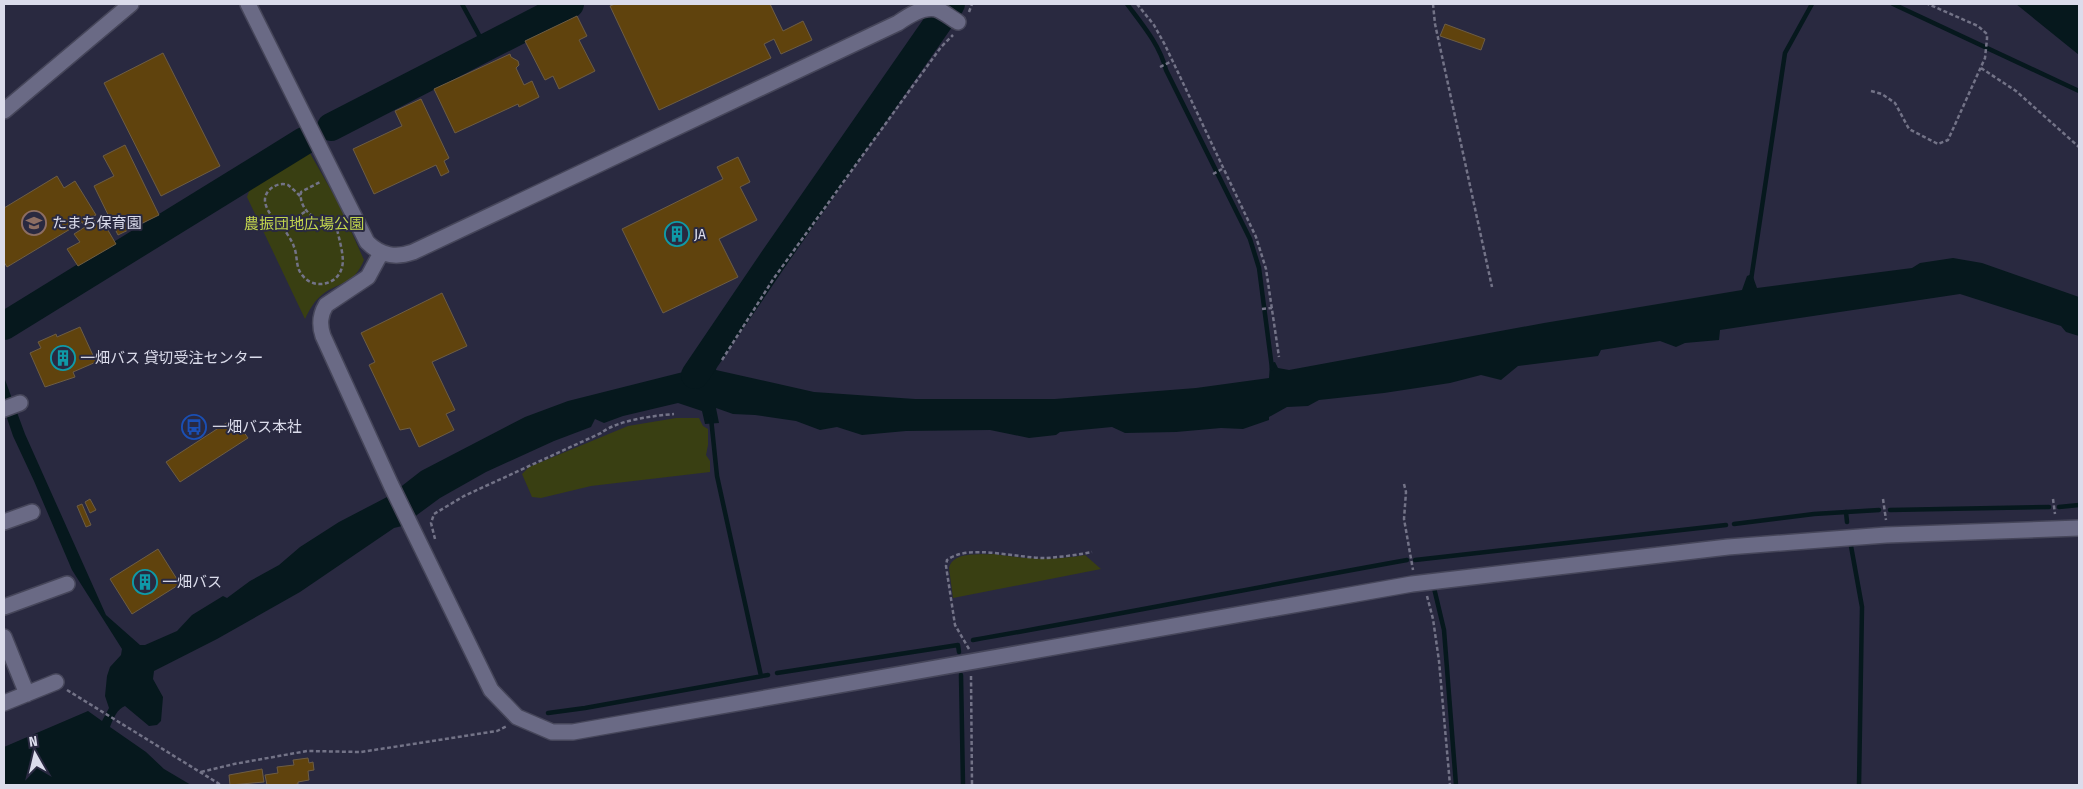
<svg xmlns="http://www.w3.org/2000/svg" width="2083" height="789" font-family="'Fira Sans Condensed','Noto Sans JP',sans-serif">
	<style>
		.green { fill: #393f12 }
		.water { fill: #06181d }
		.lines { fill: none; stroke-linecap: round; stroke-linejoin: round }
		.stream { stroke: #06181d; stroke-width: 4.5 }
		.river { stroke: #06181d; stroke-width: 28 }
		.building { fill: #60430d; stroke: #6d5d45 }
		.minor-casing { stroke: #46465a; stroke-width: 18 }
		.path { stroke: #737387; stroke-width: 2.5; stroke-dasharray: 4 2.5; stroke-linecap: butt }
		.minor { stroke: #6a6a85; stroke-width: 15 }
		.labels { text-anchor: middle; dominant-baseline: central; stroke-width: 4; stroke-linejoin: round; paint-order: stroke }
		.poi-label { font-size: 15px; fill: #dbdceb; stroke: #292940; text-anchor: start }
		.park-label { font-size: 15px; fill: #c2d54e; stroke: #292940 }
	</style>
	<rect width="100%" height="100%" fill="#292940"/>
	<path class="green" d="M307,148L339,204L364,260C353,286 342,280 323,294C314,301 310,309 305,319L247,197L254,177Z
		M676,418H699L703,426L708,429V445L706,455L710,461V472L591,486L541,498L532,497L522,474L529,467L628,426Z
		M994,554C1029,559 1050,561 1085,555L1101,569L953,598L949,568C953,551 980,555 994,554Z"/>
	<path class="water" d="M2016,4H2079V55Z
		M1953,258L1982,263L2079,297V336L2066,332L2061,326L1960,294L1720,330L1719,340L1685,343L1676,347L1660,341L1601,350L1598,356L1518,366L1501,380L1481,375L1450,383L1384,393L1319,400L1308,406L1287,407L1269,417V420L1243,429L1221,428L1176,432L1125,433L1112,427L1060,432L1056,435L1029,438L990,430L906,431L862,435L837,427L820,430L796,421L755,415L733,414L716,408L719,423L705,424L702,411L678,403L623,416L604,423L595,419L591,427L554,441L486,472L440,498L402,526L394,528L300,592L217,639L154,671L153,679L163,697L161,721L157,725L149,726L125,706C117,709 113,719 110,727L146,752L164,769L191,785H4V747L88,711L102,721L109,708L105,696L107,676L110,667L121,655L122,649L72,570L34,481L13,436L4,409V377L25,434L106,615L140,645H145L177,631L192,615L223,596L227,598L250,581L279,565L300,547L339,522L389,496L421,471L525,417L568,401L691,370L708,342L722,347L718,355L716,370L814,392L915,399H1055L1196,388L1269,378L1270,363L1275,362L1278,368L1289,370L1544,323L1742,290L1747,276L1752,274L1757,288L1912,268L1920,263Z"/>
	<g class="lines">
		<path class="stream" d="M462,4L485,46
			M1127,4C1142,24 1160,45 1166,70L1250,239L1259,268L1272,368
			M1893,4L2079,91
			M1751,280L1785,53L1812,4
			M711,418L717,476L761,676
			M2059,507L2079,505
			M1890,510L2049,507
			M1846,512L1847,522
			M1734,524L1814,514L1879,510
			M1851,546L1862,607L1859,785
			M1415,560L1726,525
			M1434,588L1444,630L1456,785
			M973,640C1118,615 1262,586 1407,560
			M777,673L958,645L959,652
			M961,675L963,785
			M548,713L585,708L768,675"/>
		<path class="river" d="M331,127L570,4
			M4,326L304,141
			M695,375L777,254L951,4"/>
	</g>
	<path class="building" d="M615,4H770L783,31L803,21L812,40L781,54L774,39L764,44L771,58L659,110L610,6Z
		M577,16L587,36L579,40L595,71L559,89L553,76L545,80L525,41Z
		M1445,24L1485,39L1481,50L1440,36Z
		M163,53L220,166L161,196L104,83Z
		M510,54L511,57L518,61L519,65L516,68L524,85L532,81L539,97L519,107L518,104L455,133L434,89Z
		M421,99L449,158L444,161L449,172L441,176L436,165L374,194L353,149L402,126L395,111Z
		M125,145L159,215L118,235L94,186L114,176L103,156Z
		M738,157L750,182L740,187L757,220L719,239L738,277L663,313L622,229L723,179L717,167Z
		M57,176L64,188L75,181L96,215L92,217L96,223L102,220L116,244L78,266L67,249L80,242L74,234L85,227L82,222L7,267L4,262V208Z
		M442,293L467,346L432,362L455,410L446,414L454,430L419,447L410,428L400,430L369,365L375,362L361,333Z
		M80,327L96,362L73,372L75,377L45,387L30,353L41,348L38,342L56,334L57,337Z
		M234,418L248,438L180,482L166,462Z
		M90,499L96,510L90,513L85,502Z
		M82,504L91,525L86,527L77,506Z
		M158,549L180,584L132,614L110,579Z
		M308,758L309,763L313,762L314,770L308,771L309,780L298,782V784L292,785H267L265,775L278,773L277,767L294,765L293,760Z
		M262,769L264,782L230,785L229,775Z"/>
	<g class="lines">
		<defs>
			<path id="minor" d="M248,4L367,242C381,256 396,258 413,252L898,23C908,16 923,6 936,9C943,11 951,18 958,22
				M4,111L131,4
				M381,253L368,277L326,305C320,315 319,324 323,336L391,485L491,690L517,717L552,732H573L1412,584L1728,547L1886,535L2079,528
				M4,409L20,403
				M4,522L32,512
				M4,607L67,584
				M4,637L27,694
				M4,703L56,682"/>
		</defs>
		<use href="#minor" class="minor-casing"/>
		<path class="path" d="M1137,4L1154,25L1165,45L1256,237L1266,269L1279,357
			M1433,4L1435,24L1492,287
			M969,12L972,4
			M1160,67L1172,61
			M1981,68L2016,91L2079,147
			M1871,91L1882,94L1895,103L1909,129L1938,144L1948,140L1985,58L1987,39V34L1978,26L1928,4
			M1213,174L1222,169
			M300,196C296,192 292,188 288,185C278,181 264,190 265,201C266,211 275,221 283,227L306,211
			M283,227C286,233 292,240 294,247C298,256 295,268 303,276C314,290 338,285 342,267C345,258 339,239 337,229C322,223 298,213 301,192L320,182
			M1262,309L1272,308
			M722,360L774,278L941,47L953,35
			M1404,484L1406,492L1404,519L1413,570
			M1883,499L1886,520
			M2053,499L2055,514
			M435,539L431,523L434,514L464,496L601,433C618,420 652,416 674,414
			M1427,596L1433,619L1439,661L1450,785
			M969,649L955,625L946,566L947,560C969,543 1020,559 1046,558C1061,557 1077,555 1092,552
			M971,676L972,785
			M67,690L221,785
			M201,772L234,764L307,751L361,752L497,731L507,726"/>
		<use href="#minor" class="minor"/>
	</g>
	<defs>
		<symbol id="school-ring" viewBox="-11 -11 22 22"><circle r="9.5" fill="#292940" stroke="#8d6e63" stroke-width="1.5"/><path d="M0-5L7-2L0 1L-7-2ZM-4 1L0 2.5L4 1V4Q0 6-4 4Z" fill="#8d6e63"/></symbol>
		<symbol id="building-ring" viewBox="-11 -11 22 22"><circle r="9.5" fill="#292940" stroke="#0f9aa8" stroke-width="1.5"/><path d="M-4-6H4V6H1V3H-1V6H-4ZM-2.5-4.3h1.7v1.8h-1.7ZM.8-4.3h1.7v1.8H.8ZM-2.5-1h1.7V.8h-1.7ZM.8-1h1.7V.8H.8Z" fill="#0f9aa8"/></symbol>
		<symbol id="bus-ring" viewBox="-11 -11 22 22"><circle r="9.5" fill="#292940" stroke="#1a4fb4" stroke-width="1.5"/><path d="M-5-6H5V4H4V6H2V4H-2V6H-4V4H-5ZM-3.5-4V0h7V-4ZM-3.5 1.2v1.5H-2V1.2ZM2 1.2v1.5H3.5V1.2Z" fill="#1a4fb4"/></symbol>
	</defs>
	<g fill-rule="evenodd">
		<use href="#school-ring" x="20" y="209" width="28" height="28"/>
		<use href="#building-ring" x="663" y="220" width="28" height="28"/>
		<use href="#building-ring" x="49" y="344" width="28" height="28"/>
		<use href="#bus-ring" x="180" y="413" width="28" height="28"/>
		<use href="#building-ring" x="131" y="568" width="28" height="28"/>
	</g>
	<g class="labels">
		<g class="poi-label">
			<text x="52" y="223">たまち保育園</text>
			<text x="694" y="234">JA</text>
			<text x="80" y="358">一畑バス 貸切受注センター</text>
			<text x="212" y="427">一畑バス本社</text>
			<text x="162" y="582">一畑バス</text>
		</g>
		<g class="park-label">
			<text x="304" y="224">農振団地広場公園</text>
		</g>
	</g>
	<rect width="2083" height="789" fill="none" stroke="#dbdceb" stroke-width="10"/>
	<g transform="translate(35 754) rotate(352)" stroke="#292940" stroke-width="4" paint-order="stroke">
	<path d="M0-4L9 19L0 12L-9 19Z" fill="#dbdceb"/>
	<text y="-8" font-size="14" font-weight="bold" text-anchor="middle" fill="#dbdceb">N</text>
	</g>
</svg>
